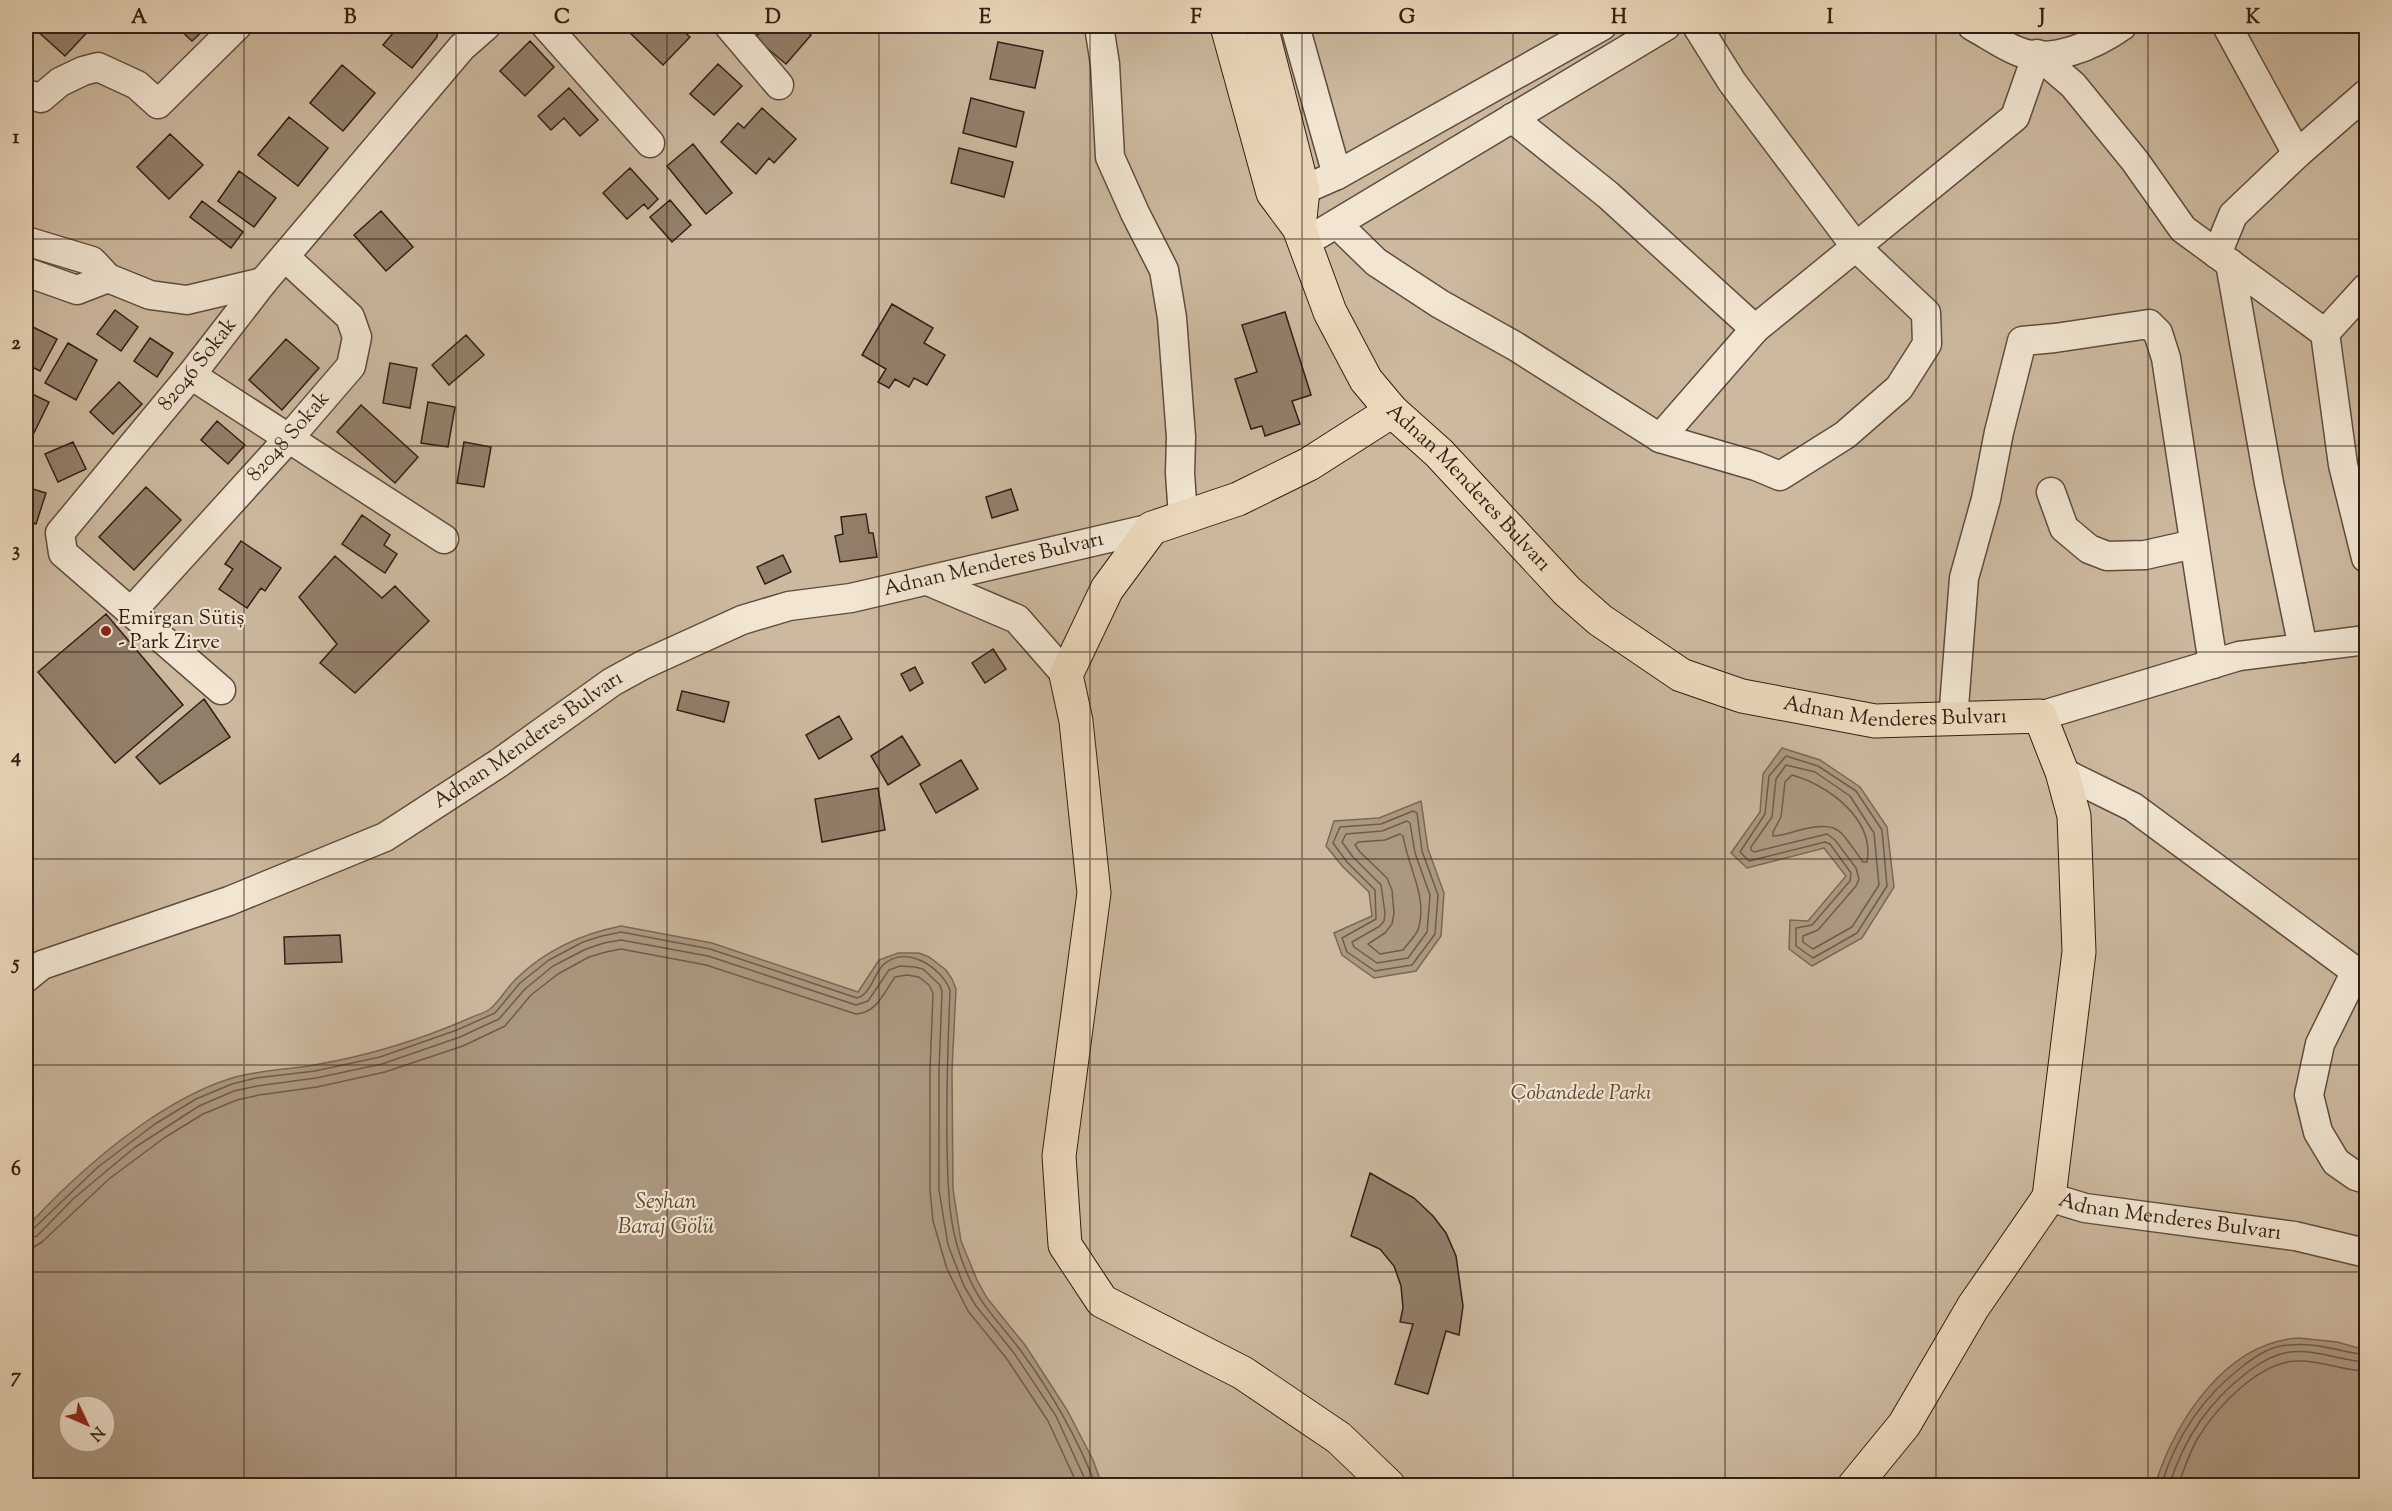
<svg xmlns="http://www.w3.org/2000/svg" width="2392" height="1511" font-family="'Sorts Mill Goudy',serif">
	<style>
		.green { fill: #ccb99f; stroke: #7f6c5a; stroke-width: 1.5; fill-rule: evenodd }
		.water { fill: #ac9982; stroke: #7b6856; stroke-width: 1.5; fill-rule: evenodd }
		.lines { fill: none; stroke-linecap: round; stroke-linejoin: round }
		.shore { stroke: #6f5c4b; stroke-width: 1.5 }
		.building { fill: #927f6b; stroke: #321f14; stroke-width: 1.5 }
		.minor-casing { stroke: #604d3e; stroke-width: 31 }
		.major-casing { stroke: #321f14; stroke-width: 35 }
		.minor { stroke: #f2e6d3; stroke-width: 28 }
		.major { stroke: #ebd8bb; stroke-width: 33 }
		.grid { fill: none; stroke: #321f14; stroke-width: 1.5; stroke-opacity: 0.55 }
		.poi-dot { fill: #8f2418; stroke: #f2e6d3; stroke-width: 2 }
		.labels { text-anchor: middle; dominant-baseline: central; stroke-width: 4.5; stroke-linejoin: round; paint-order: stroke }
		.street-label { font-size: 21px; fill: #321f14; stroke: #f2e6d3 }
		.poi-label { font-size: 21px; fill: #321f14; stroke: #f2e6d3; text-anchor: start }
		.park-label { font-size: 21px; font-style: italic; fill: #584637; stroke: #f2e6d3 }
		.water-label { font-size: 22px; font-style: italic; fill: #5d4a3a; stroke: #f2e6d3 }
		.neatline { fill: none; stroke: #321f14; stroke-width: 2 }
		.grid-label { font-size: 20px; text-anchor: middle; font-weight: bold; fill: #321f14 }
	</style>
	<rect width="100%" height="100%" fill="#ebd8bb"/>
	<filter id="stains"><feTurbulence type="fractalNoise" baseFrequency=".00333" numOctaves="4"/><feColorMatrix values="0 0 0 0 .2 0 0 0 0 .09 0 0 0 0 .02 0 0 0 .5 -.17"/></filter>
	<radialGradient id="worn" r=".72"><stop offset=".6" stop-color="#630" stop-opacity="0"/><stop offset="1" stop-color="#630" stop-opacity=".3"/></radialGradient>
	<path class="green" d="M26,26H2366V1485H26ZM69,1406H105V1442H69Z"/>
	<path class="water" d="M1782,748L1820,760L1860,787L1887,827L1894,887L1862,938L1812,966L1789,949L1790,920L1808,921L1846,876L1824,848L1747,868L1731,853L1760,812L1763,774Z
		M1421,801L1428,849L1444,893L1441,936L1416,971L1374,978L1342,955L1334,933L1372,916L1369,892L1343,867L1326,846L1334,821L1379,818Z
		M621,926L712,943L858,992L879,960L898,953H919L929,957L946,970L952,979L956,989L952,1071L953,1189L961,1241L977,1280L987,1298L1025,1345L1067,1410L1093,1460L1102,1485H26V1227C39,1215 51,1201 64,1189C109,1146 170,1098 229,1079C256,1070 286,1070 314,1065C367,1056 420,1040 470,1018C476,1015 485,1013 490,1009C500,1001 507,987 517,978C546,950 581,934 621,926ZM69,1406H105V1442H69Z
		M2299,1338L2337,1342L2366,1350V1485H2155C2175,1422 2225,1342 2299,1338Z"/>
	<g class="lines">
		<path class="shore" d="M1786,756L1818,766L1856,791L1882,830L1887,886L1857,933L1813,958L1796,946V928L1812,925L1850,881L1851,873L1830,844L1825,842L1749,861L1740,852L1765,814L1769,776Z
			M1786,765L1815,772L1850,796L1874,833L1879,885L1852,927L1813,949L1803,942V936L1818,930L1856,886L1859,879L1856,868L1835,840L1827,834L1754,852L1751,850V847L1772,817L1776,779Z
			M1792,775C1828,785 1875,819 1867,862H1863C1838,828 1840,820 1796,831C1789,833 1780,836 1773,836V832L1781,817L1785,782Z
			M1413,811L1417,813L1422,851L1438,895L1435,934L1412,965L1375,971L1347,952L1342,938L1376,919L1375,890L1347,862L1333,843L1340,827L1381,824Z
			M1407,821L1410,823L1415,853L1430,895L1427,932L1408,958L1377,963L1354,947L1352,942L1380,926L1384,921L1385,913L1381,885L1353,857L1342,842L1346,834L1382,831Z
			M1400,834L1403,836C1408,867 1427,895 1419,927C1417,935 1408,943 1403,950L1380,954L1368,944L1385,933L1392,924L1394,913L1392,890L1387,878L1360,852L1355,845L1358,842L1385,840Z
			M26,1231L32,1230L98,1167L155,1124L196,1099L232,1084L256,1078L315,1071L380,1057L457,1030L495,1013L520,983L549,960L583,942L602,936L621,932L710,949L857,998C871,994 874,974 883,965C906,944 941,967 950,990C948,1042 946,1093 947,1144C948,1195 948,1235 971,1282C983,1308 1004,1328 1021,1351C1052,1393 1077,1437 1096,1486
			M26,1239L37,1236L73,1199L134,1148L199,1106L234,1091L257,1086L316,1078L382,1064L460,1037L499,1019L525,989L553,966L586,949L604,943L621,940L708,956L856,1005L868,1001L889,970L900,966L915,967L923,969L940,985L942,992L939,1071V1190L948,1245L964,1286L976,1306L1014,1353L1056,1416L1088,1486
			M26,1248L34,1247L42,1242L109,1179L164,1138L203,1114L237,1100L259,1095L317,1087L385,1072L463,1046L505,1026L531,995L558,974L589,957L606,952L621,949L706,965L856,1014C877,1013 884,992 895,977L907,975L919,977L929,985L933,993L930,1071V1190L933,1221L947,1269L968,1311L1007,1359L1048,1421L1078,1486
			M2161,1486C2176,1436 2202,1397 2243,1366C2257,1355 2271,1346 2289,1345C2316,1342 2341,1352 2366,1355
			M2169,1486C2184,1438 2209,1401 2249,1371C2261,1362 2274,1354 2290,1352C2316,1349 2341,1361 2366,1362
			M2178,1486C2184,1469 2189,1453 2198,1438C2216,1408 2259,1361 2298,1361C2321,1360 2343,1371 2366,1371"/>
	</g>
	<path class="building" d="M38,26H93L65,56L35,29Z
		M176,26H208L192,41Z
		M399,26H438L437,37L412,68L383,45Z
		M623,26H677L690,37L663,65Z
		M765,26H799L811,35L786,64L755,38Z
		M1004,26H1040L1039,32Z
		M530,41L554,67L525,96L500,71Z
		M998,42L1043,51L1035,88L990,79Z
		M718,64L742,86L714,115L690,94Z
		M342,65L375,93L343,131L310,103Z
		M569,88L598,120L580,136L564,118L551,130L538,116Z
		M971,98L1024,112L1016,147L963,133Z
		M762,108L796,139L774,163L769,158L756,174L721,142L738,123L744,128Z
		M289,117L328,148L298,186L258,155Z
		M170,134L203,165L169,199L137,167Z
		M693,144L732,193L706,214L667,166Z
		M959,148L1013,162L1004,197L951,183Z
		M630,168L658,199L648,209L644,204L627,219L603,193Z
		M239,171L276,198L254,227L218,201Z
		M670,200L691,225L672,242L650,217Z
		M202,201L243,232L231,248L190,217Z
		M381,211L413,247L386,271L354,235Z
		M892,304L933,328L924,343L945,355L927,385L914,378L909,387L895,379L889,388L878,382L886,369L862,355Z
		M115,310L138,327L121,351L97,334Z
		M1285,312L1311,395L1292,401L1300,424L1265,436L1262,426L1251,429L1235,379L1257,372L1242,325Z
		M27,324L57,339L40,371L26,364V328Z
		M466,335L484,355L449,385L432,365Z
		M150,338L173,353L157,377L134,361Z
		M286,339L319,368L282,410L249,380Z
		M68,343L97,360L76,400L45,383Z
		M390,363L417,368L410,408L383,403Z
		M119,382L142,404L113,434L90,412Z
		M26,391L49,402L32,437L26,433Z
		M428,402L455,407L448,447L421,443Z
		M361,405L418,457L395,483L337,432Z
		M217,421L245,445L228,464L201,440Z
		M73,442L86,469L58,482L45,454Z
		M464,442L491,447L484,487L457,483Z
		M26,487L46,493L36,524L26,520Z
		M146,487L181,520L134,570L99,537Z
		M1011,489L1018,510L992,518L986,497Z
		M866,514L869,533H873L877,557L840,562L835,536L843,534L841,517Z
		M362,515L390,535L384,545L397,554L385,573L342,544Z
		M241,541L281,568L265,591L261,588L247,608L219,589L233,569L225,564Z
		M783,555L791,572L765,584L757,567Z
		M335,556L382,598L395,586L429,621L355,693L320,663L337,644L299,597Z
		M106,614L183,705L115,763L38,672Z
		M993,649L1006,669L985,683L972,663Z
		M915,667L923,683L910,691L901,674Z
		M682,691L729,702L724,722L677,710Z
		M204,699L230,737L160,784L136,757Z
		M839,716L852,739L819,759L806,735Z
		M902,736L920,765L888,785L871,756Z
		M961,760L978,789L936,813L920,784Z
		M878,788L885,830L822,842L815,799Z
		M340,935L342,962L285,964L284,937Z
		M1370,1173L1414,1198L1433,1216L1446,1233L1456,1256L1463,1306L1459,1335L1446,1331L1428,1394L1395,1384L1413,1324L1400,1322L1403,1308L1401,1286L1394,1266L1380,1249L1351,1236Z"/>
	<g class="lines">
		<defs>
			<g id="minor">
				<path d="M546,26L650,143"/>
				<path d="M729,26L779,85"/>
				<path d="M1099,26L1105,64L1110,157L1135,213L1164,270L1172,318L1181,437L1180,473L1183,517"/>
				<path d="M1295,26L1337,175"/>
				<path d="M1972,26C1987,34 2002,45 2017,51C2051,65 2095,45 2122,26"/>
				<path d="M2227,26L2297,154"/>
				<path d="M26,94L41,98L60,82L83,71L98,67L137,85L158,104L237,26"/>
				<path d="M1512,118L1608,195L1755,329"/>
				<path d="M1303,190L1337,175L1602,26"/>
				<path d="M1337,224L1376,262L1440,304L1515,346L1660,438L1756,466L1780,476L1845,435L1899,388L1927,344L1926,313L1856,247L1732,82L1697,26"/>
				<path d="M26,241L92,261L108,278L150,295L187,300L263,282"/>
				<path d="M1304,243L1666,26"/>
				<path d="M2217,254L2233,215L2297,154L2366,94"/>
				<path d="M2230,263L2269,483L2303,648"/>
				<path d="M26,272L77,290L108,278"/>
				<path d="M2325,333L2366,288"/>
				<path d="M191,375L444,539"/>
				<path d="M1660,438L1755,329L2015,117L2037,54L2073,85L2135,161L2183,229L2325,333L2343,465L2366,558"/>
				<path d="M2051,492L2064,528L2089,549L2107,556L2145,555L2194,544"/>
				<path d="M928,581L1017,619L1066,675"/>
				<path id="s1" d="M131,612L289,438L351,366L357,337L350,317L285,257"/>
				<path id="s2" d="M221,690L63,553L60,533L191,375L263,282L462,47L486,26"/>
				<path d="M2040,716L2239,656L2366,640"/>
				<path d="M1953,720L1964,578L1986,499L1999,432L2022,341L2055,338L2149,324L2158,333L2166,358L2213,664"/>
				<path d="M2062,772L2133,807L2366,979"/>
				<path d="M2356,971L2320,1044L2309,1095L2318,1132L2336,1162L2356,1176L2366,1179"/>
				<path id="s3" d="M26,978L42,965L229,901L385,837L499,763L612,682L643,665L742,620L789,606L851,598L1152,528"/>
				<path id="s4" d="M2049,1197L2085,1208L2295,1236L2366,1253"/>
			</g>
			<g id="major">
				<path id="s5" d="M1227,26L1273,193L1299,228L1330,312L1366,380L1392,411L1439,453L1567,591L1600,620L1681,675L1742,696L1875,721L2040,716L2062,772L2074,816L2079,952L2049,1197L1973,1307L1904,1425L1854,1486"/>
				<path d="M1261,26L1303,190L1299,228"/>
				<path d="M1389,1486L1339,1438L1243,1373L1102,1301L1065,1245L1059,1156L1094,893L1076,721L1066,675L1107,589L1152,528L1238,499L1309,464L1392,411"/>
			</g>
		</defs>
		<use href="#minor" class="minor-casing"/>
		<use href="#major" class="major-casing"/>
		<use href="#minor" class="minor"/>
		<use href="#major" class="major"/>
	</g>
	<path class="grid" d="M244,26V1486M456,26V1486M667,26V1486M879,26V1486M1090,26V1486M1302,26V1486M1513,26V1486M1725,26V1486M1936,26V1486M2148,26V1486M26,239H2366M26,446H2366M26,652H2366M26,859H2366M26,1065H2366M26,1272H2366"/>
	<circle class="poi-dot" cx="106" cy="631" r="6"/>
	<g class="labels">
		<g class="street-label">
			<text stroke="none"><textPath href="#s2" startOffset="447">82046 Sokak</textPath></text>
			<text stroke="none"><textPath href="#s1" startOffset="236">82048 Sokak</textPath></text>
			<text stroke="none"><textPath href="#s5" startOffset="532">Adnan Menderes Bulvarı</textPath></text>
			<text stroke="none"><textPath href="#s3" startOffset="1064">Adnan Menderes Bulvarı</textPath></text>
			<text stroke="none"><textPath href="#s5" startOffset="1036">Adnan Menderes Bulvarı</textPath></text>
			<text stroke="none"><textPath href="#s3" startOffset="560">Adnan Menderes Bulvarı</textPath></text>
			<text stroke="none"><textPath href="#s4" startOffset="123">Adnan Menderes Bulvarı</textPath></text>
		</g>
		<g class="poi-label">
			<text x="118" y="619">Emirgan Sütiş<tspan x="118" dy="24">- Park Zirve</tspan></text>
		</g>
		<g class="park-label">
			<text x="1581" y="1094">Çobandede Parkı</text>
		</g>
		<g class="water-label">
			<text x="666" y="1203">Seyhan<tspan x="666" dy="25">Baraj Gölü</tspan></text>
		</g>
	</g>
	<rect width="2392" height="1511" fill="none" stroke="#ebd8bb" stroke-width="66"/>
	<g transform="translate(87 1424) rotate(134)"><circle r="28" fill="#f2e6d3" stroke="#a59687" stroke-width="1.5"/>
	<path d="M0-4.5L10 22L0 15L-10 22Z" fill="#8f2418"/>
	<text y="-9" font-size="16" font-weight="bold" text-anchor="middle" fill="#321f14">N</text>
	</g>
	<rect x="33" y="33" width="2326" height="1445" class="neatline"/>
	<g class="grid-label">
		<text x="139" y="23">A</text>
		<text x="350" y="23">B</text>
		<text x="562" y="23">C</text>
		<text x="773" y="23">D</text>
		<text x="985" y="23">E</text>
		<text x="1196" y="23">F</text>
		<text x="1407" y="23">G</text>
		<text x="1619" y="23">H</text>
		<text x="1830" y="23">I</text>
		<text x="2042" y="23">J</text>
		<text x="2253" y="23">K</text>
		<text x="16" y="143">1</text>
		<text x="16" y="349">2</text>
		<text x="16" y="556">3</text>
		<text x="16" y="762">4</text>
		<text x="16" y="969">5</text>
		<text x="16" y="1175">6</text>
		<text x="16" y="1382">7</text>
	</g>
	<rect width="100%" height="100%" filter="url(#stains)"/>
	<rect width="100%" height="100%" fill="url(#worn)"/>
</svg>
